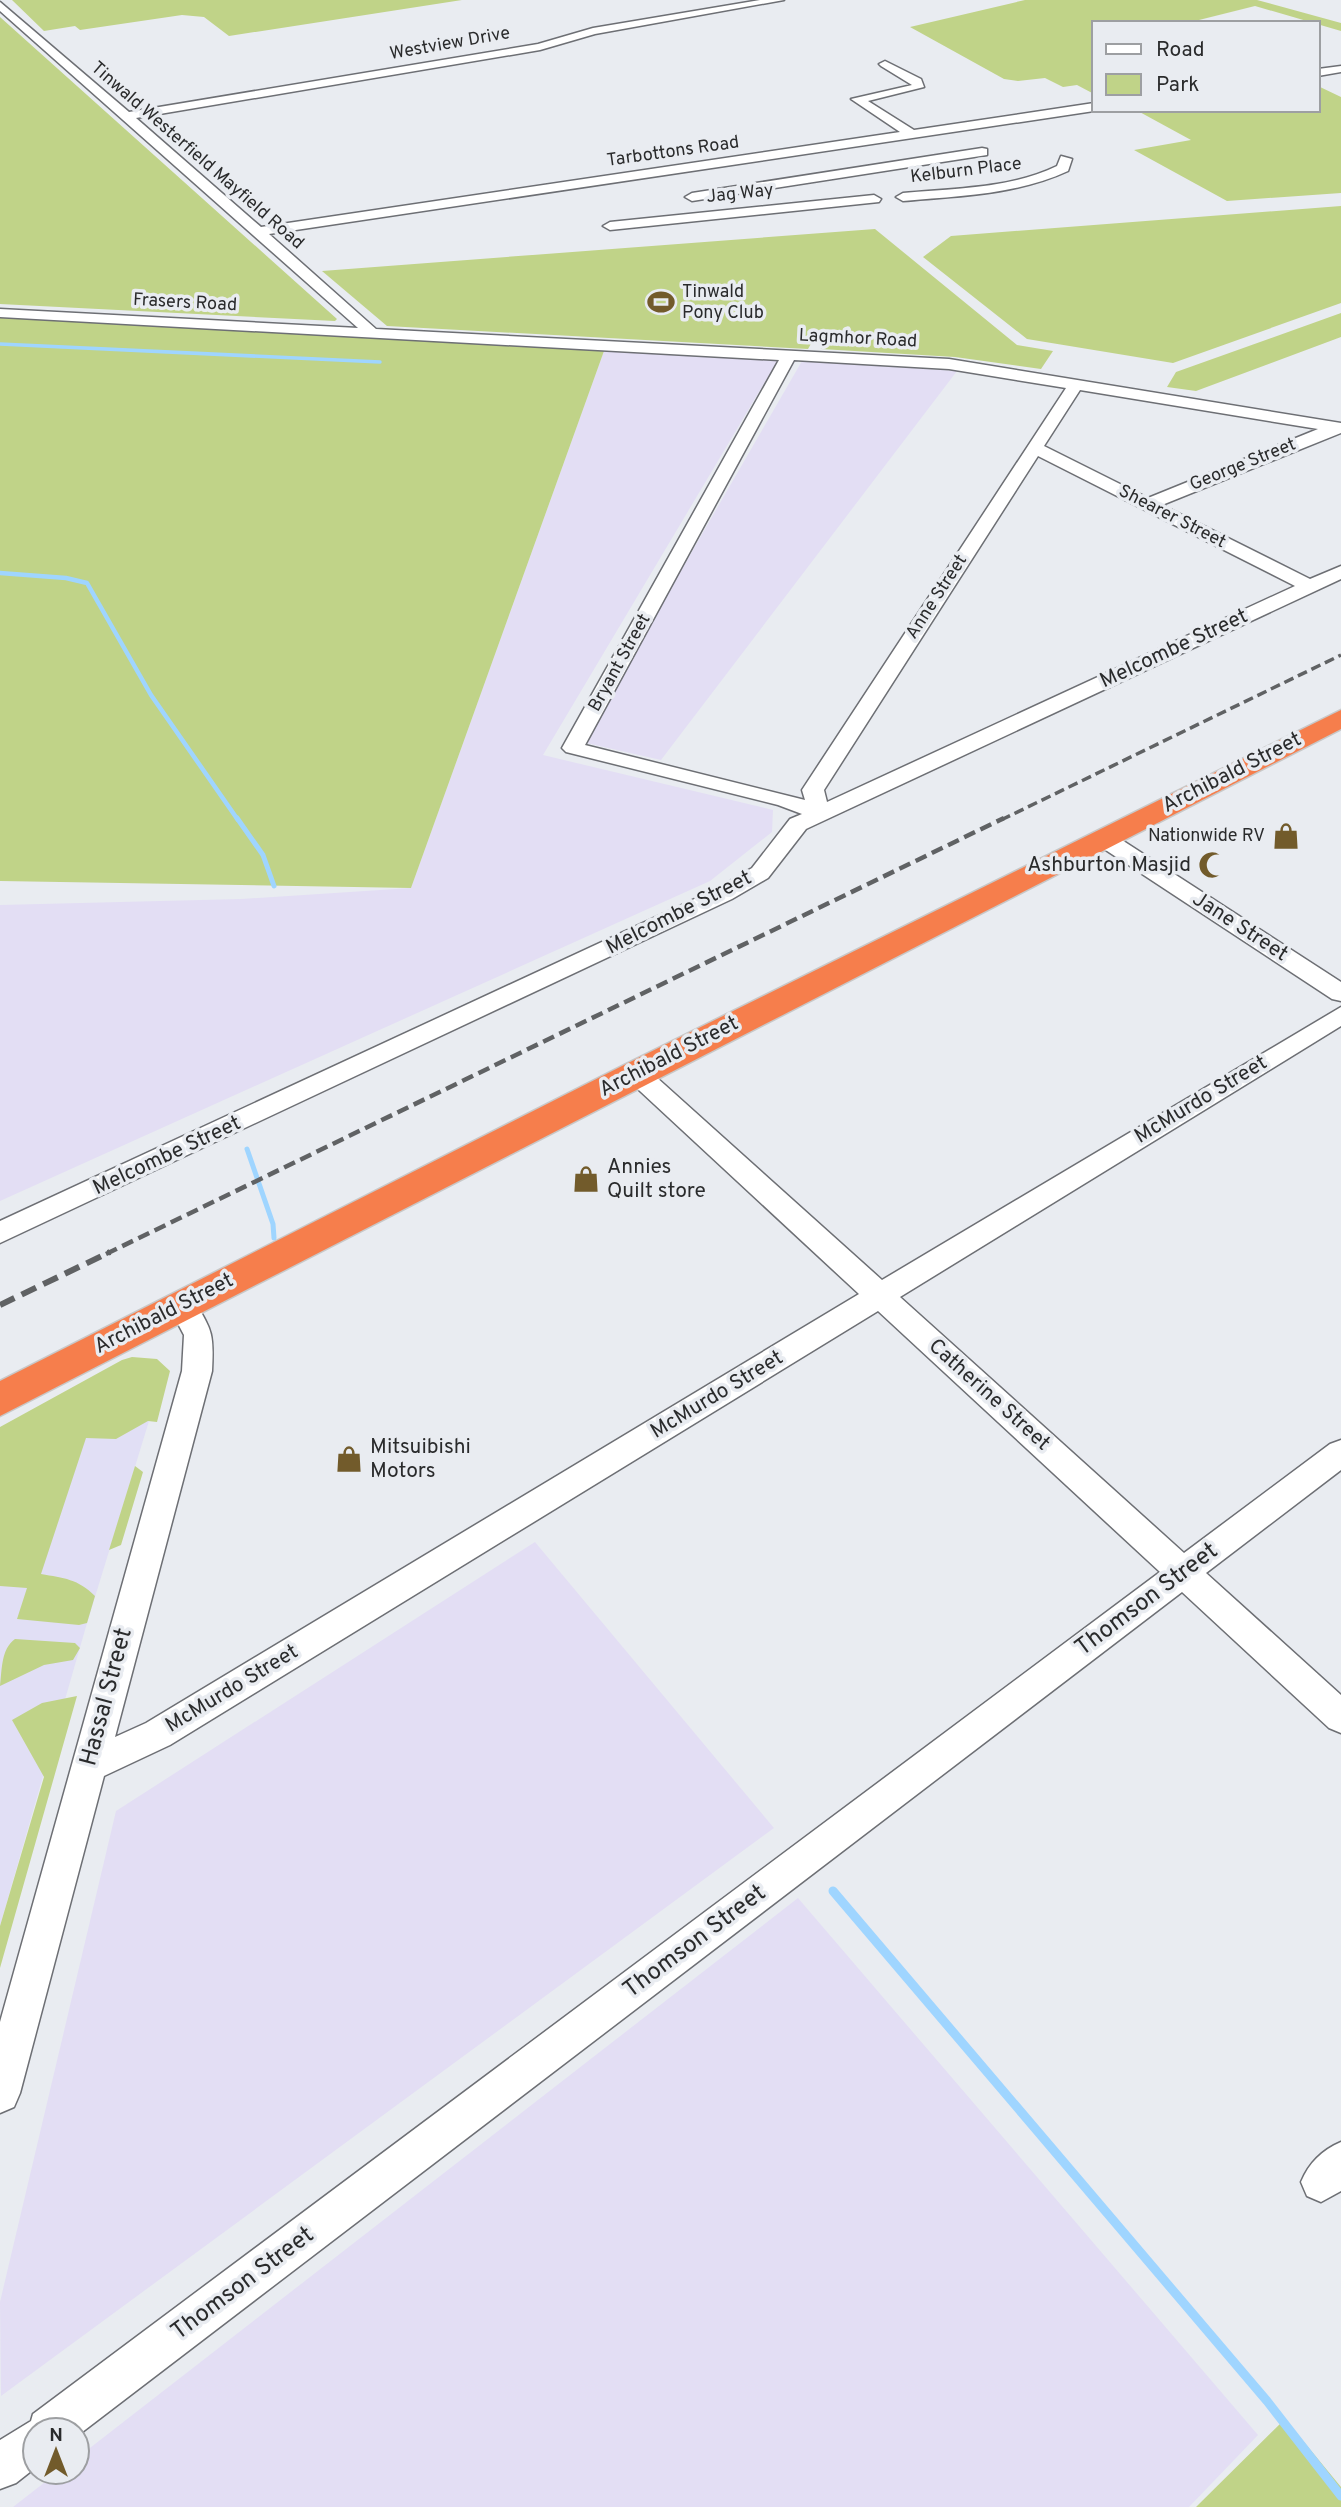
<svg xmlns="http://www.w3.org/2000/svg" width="1341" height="2507" font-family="Overpass,sans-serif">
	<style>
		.commercial { fill: #e1dff5 }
		.industrial { fill: #e3def4 }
		.green { fill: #c0d388 }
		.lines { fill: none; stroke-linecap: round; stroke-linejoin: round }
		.stream-far3 { stroke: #9fd5ff; stroke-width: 3.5 }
		.stream-far2 { stroke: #9fd5ff; stroke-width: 4.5 }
		.stream-far1 { stroke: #9fd5ff; stroke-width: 5 }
		.stream { stroke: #9fd5ff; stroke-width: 9 }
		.minor-casing { stroke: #6d6f74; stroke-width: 3 }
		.highway-casing { stroke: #c8c8c8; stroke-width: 3 }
		.minor { fill: #fff; fill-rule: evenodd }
		.highway { fill: #f67e4c; fill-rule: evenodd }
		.rail-far2 { stroke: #606264; stroke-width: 3.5; stroke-dasharray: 10 5; stroke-linecap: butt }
		.rail-far1 { stroke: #606264; stroke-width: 4.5; stroke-dasharray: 12 6; stroke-linecap: butt }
		.rail { stroke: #606264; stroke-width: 6; stroke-dasharray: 16 8; stroke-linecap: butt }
		.labels { text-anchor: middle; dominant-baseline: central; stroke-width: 7; stroke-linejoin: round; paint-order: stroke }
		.far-street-label { font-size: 18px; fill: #2a2b2c; stroke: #e9ecf1 }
		.far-poi-label { font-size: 18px; fill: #2a2b2c; stroke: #e9ecf1; text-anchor: start }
		.street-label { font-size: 21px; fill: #2a2b2c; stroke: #e9ecf1 }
		.poi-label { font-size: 21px; fill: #2a2b2c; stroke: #e9ecf1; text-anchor: start }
		.near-street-label { font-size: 24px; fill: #2a2b2c; stroke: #e9ecf1 }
	</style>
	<rect width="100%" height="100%" fill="#e9ecf1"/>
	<path class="commercial" d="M149,1421L87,1623L0,1926V1434Z"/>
	<path class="industrial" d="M604,351L778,360L543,755L773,810L772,832L710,881L0,1201V905L241,899L411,888Z
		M802,361L957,371L661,760L582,742Z
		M535,1542L774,1828L1,2396L0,2302L116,1811Z
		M798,1898L1258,2435L1189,2507H13L58,2472H77V2458Z"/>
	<path class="green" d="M12,0H462L229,36L204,17L182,15L80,30L75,26L44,31Z
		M1025,0H1257L1341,23V31L1255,6L1187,23H1094V94L1077,85L1063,87L1045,78L1018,81L1004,79L910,27Z
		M0,17L337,319L335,321L0,304Z
		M1318,86L1341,97V193L1227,201L1134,150L1191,140L1136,110H1318Z
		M1341,206V303L1173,363L1027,339L923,257L951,236Z
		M875,229L1017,345L1053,351L1041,369L955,357L821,349L819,342H812L808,349L387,326L322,271Z
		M1341,313V337L1196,391L1167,387L1176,372Z
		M0,317L604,351L411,888L0,881Z
		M132,1357L157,1359L170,1371L157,1422L148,1421L116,1439L86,1438L41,1574C64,1578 78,1579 95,1596L87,1623L79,1625L17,1619L27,1588L0,1586V1427L122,1360Z
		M135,1466L143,1472L121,1545L109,1550Z
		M15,1639L75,1643L80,1648L73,1660L44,1665L0,1686C2,1670 1,1649 15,1639Z
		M77,1696L0,1968V1926L44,1777L12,1720L42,1703Z
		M1285,2419L1341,2487V2507H1196Z"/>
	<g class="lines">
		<path class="stream-far3" d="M0,344L380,362"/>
		<path class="stream-far2" d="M0,573L66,578L87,583L151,695L238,820"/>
		<path class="stream-far1" d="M237,818L263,855L274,886
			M247,1149L273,1224L274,1238"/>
		<path class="stream" d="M833,1891L1267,2401L1341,2496"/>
		<defs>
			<path id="minor" d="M760,0H784L595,34L540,50L136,118L261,227L900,132L851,99L912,85L881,66L879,64L885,61L921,79L924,87L868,101L914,130L1094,103V111L269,234L376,329L949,359L1341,423V433L1162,505L1310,579L1341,566V579L806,829L768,878L732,899L0,1243V1221L716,889L752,868L790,819L802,814L778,805L566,752L562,748L779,360L0,317V309L358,328L0,11V2L129,112L538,44L593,28ZM794,360L949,369L1066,388L802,790L805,800L585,745ZM1080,390L1318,429L1148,498L1044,446ZM1038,456L1295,586L827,802L824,790Z
				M1341,66V72L1318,76V69Z
				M982,148L987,149V155L692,201L685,197L692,193Z
				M1061,156L1072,159L1068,171C1016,195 959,196 903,201L896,197L903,193C955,188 1009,189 1057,166Z
				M874,195L881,199L879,202L610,230L603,226L610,222Z
				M1103,831L1111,833L1341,982V1001L1332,999L1095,843L1092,838L1095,833Z
				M1341,1007V1026L900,1297L1184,1553L1330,1444L1341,1440V1470L1206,1573L1341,1695V1733L1329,1728L1182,1592L77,2436V2430H35V2468L16,2483L0,2489V2440L31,2421L33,2414L1160,1572L878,1311L170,1745L104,1776L20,2093L14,2107L0,2113V2022L182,1371L184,1335L168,1305L172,1297L182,1294L192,1297C212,1331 214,1331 212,1371L115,1737L146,1723L859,1294L627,1079L623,1073L627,1067L636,1064L645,1067L882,1280Z
				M1341,2142V2191L1321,2202L1307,2196L1301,2182C1309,2163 1322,2150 1341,2142Z"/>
			<path id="highway" d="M1341,710V729L0,1416V1381L624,1065Z"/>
		</defs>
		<use href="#minor" class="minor-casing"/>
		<use href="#highway" class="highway-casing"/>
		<use href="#minor" class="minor"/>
		<use href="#highway" class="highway"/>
		<path class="rail-far2" d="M1001,820L1341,655"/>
		<path class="rail-far1" d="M106,1254L1004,818"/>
		<path class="rail" d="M0,1305L110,1252"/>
	</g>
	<defs>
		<symbol id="stadium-bare" viewBox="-9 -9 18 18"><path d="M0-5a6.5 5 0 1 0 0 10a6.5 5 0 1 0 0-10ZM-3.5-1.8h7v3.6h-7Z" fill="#725b2b" stroke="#e9ecf1" stroke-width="2.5" paint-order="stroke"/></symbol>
		<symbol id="shop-bare" viewBox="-9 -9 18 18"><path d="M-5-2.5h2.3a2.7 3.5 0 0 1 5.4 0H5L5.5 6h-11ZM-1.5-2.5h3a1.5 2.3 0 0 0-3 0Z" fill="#725b2b" stroke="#e9ecf1" stroke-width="2.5" paint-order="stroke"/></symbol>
		<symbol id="mosque-bare" viewBox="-9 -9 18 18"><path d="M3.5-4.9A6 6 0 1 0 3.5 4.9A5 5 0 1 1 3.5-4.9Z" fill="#725b2b" stroke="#e9ecf1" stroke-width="2.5" paint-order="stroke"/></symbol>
	</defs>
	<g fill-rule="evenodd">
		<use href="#stadium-bare" x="642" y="283" width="38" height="38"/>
		<use href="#shop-bare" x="1267" y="817" width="38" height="38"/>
		<use href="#mosque-bare" x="1193" y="846" width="38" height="38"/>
		<use href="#shop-bare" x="567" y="1160" width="38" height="38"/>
		<use href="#shop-bare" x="330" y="1440" width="38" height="38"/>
	</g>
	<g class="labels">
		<g class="far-street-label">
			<text transform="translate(450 44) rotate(-10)">Westview Drive</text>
			<text transform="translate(673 152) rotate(-8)">Tarbottons Road</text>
			<text transform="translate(197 156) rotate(41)">Tinwald Westerfield Mayfield Road</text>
			<text transform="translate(966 171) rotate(-7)">Kelburn Place</text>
			<text transform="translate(740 194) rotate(-6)">Jag Way</text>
			<text transform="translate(185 303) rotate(3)">Frasers Road</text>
			<text transform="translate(858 339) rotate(3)">Lagmhor Road</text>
			<text transform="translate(1243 465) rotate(-22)">George Street</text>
			<text transform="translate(1172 517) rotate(27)">Shearer Street</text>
			<text transform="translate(937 597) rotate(-57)">Anne Street</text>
			<text transform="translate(620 663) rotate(-61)">Bryant Street</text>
		</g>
		<g class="far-poi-label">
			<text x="682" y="292">Tinwald<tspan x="682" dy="21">Pony Club</tspan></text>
			<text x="1265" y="836" text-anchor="end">Nationwide RV</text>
		</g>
		<g class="street-label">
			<text transform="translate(1174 649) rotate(-25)">Melcombe Street</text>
			<text transform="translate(1232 773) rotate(-27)">Archibald Street</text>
			<text transform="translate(679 913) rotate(-27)">Melcombe Street</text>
			<text transform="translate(1240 927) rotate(33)">Jane Street</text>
			<text transform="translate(669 1057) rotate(-27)">Archibald Street</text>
			<text transform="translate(1201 1100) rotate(-31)">McMurdo Street</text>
			<text transform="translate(167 1156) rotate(-25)">Melcombe Street</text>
			<text transform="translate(164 1314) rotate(-27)">Archibald Street</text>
			<text transform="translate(717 1395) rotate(-31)">McMurdo Street</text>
			<text transform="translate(989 1395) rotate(42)">Catherine Street</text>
			<text transform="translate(232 1689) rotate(-31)">McMurdo Street</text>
		</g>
		<g class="poi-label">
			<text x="1191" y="865" text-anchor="end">Ashburton Masjid</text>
			<text x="607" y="1167">Annies<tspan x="607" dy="24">Quilt store</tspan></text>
			<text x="370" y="1447">Mitsuibishi<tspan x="370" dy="24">Motors</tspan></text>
		</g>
		<g class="near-street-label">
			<text transform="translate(1147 1600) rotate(-37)">Thomson Street</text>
			<text transform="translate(107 1697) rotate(-75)">Hassal Street</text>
			<text transform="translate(695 1942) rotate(-37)">Thomson Street</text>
			<text transform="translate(243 2284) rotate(-37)">Thomson Street</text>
		</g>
	</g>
	<rect x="1092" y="21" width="228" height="91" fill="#e9ecf1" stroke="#9d9fa2" stroke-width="2"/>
	<rect x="1106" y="44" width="35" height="10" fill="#ffffff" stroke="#9d9fa2" stroke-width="2"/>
	<text x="1156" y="56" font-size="21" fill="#2a2b2c">Road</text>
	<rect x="1106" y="74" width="35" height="21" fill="#c0d388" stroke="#9d9fa2" stroke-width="2"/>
	<text x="1156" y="91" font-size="21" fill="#2a2b2c">Park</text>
	<g transform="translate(56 2451)"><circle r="33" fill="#e9ecf1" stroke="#9d9fa2" stroke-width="2"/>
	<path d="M0-5L12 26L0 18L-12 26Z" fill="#725b2b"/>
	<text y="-10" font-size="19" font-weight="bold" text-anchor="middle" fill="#2a2b2c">N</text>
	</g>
</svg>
